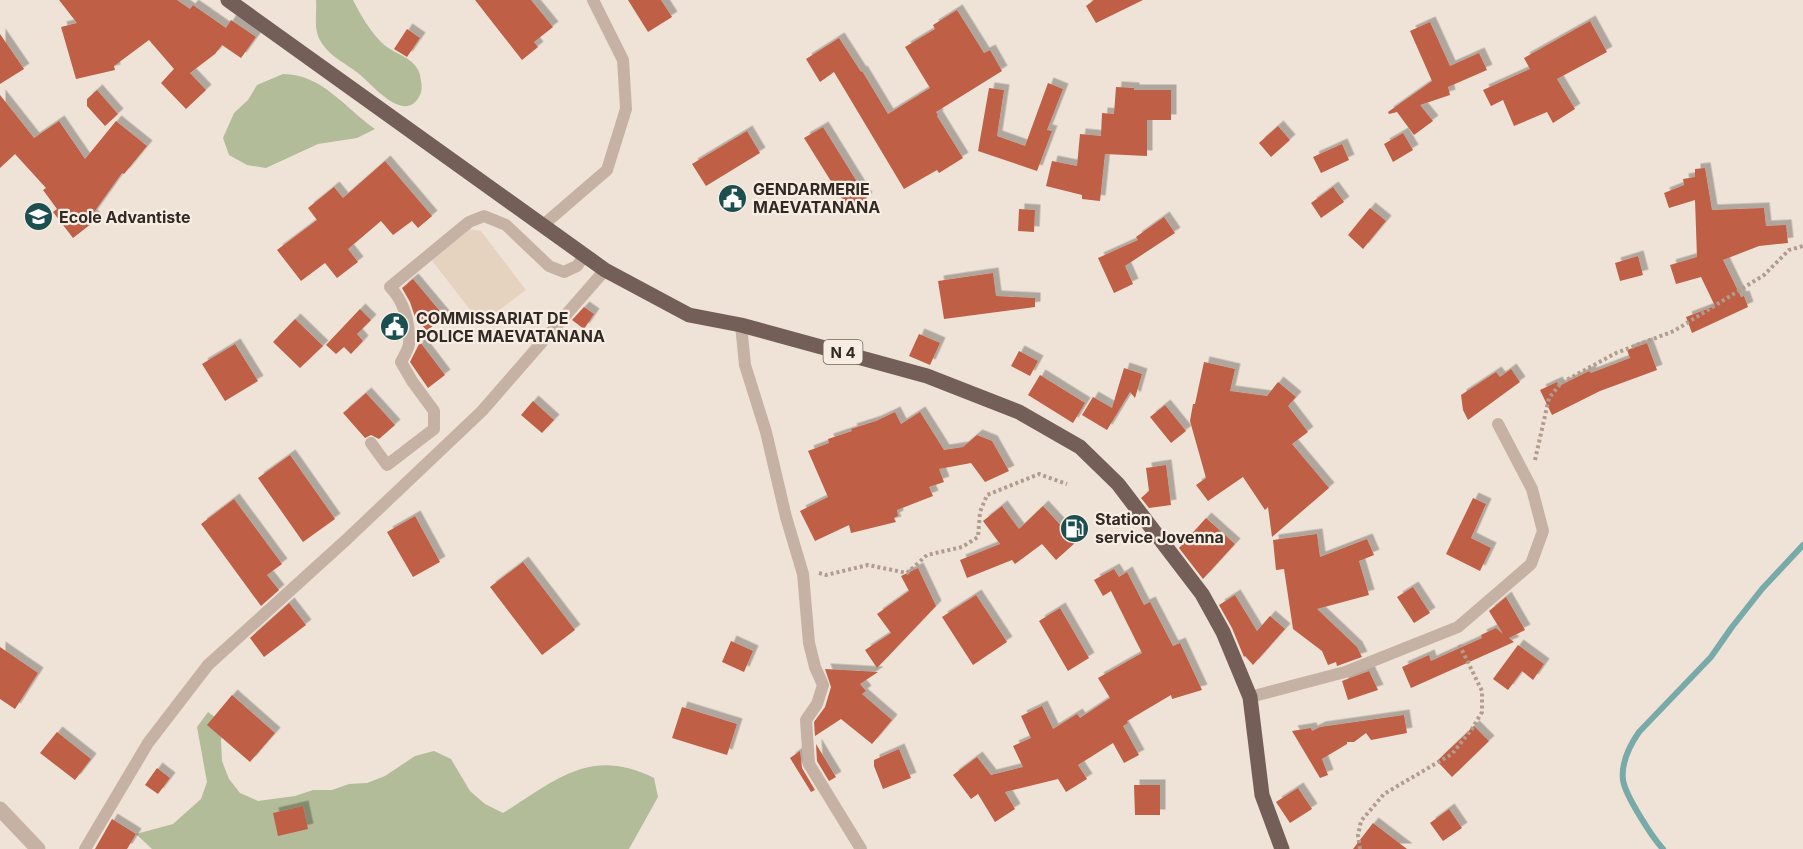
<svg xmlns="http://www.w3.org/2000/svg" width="1803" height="849" font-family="Inter,sans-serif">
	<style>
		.green { fill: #b2bc98 }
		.plaza { fill: #e6d3bf }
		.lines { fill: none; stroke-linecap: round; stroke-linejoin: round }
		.stream { stroke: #78aaaa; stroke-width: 6 }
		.building { fill: #bf5e45; filter: url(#shadow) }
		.path { stroke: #b19c8e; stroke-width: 4; stroke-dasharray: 3 3; stroke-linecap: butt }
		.lane { stroke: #c6b2a4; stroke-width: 12 }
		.street { stroke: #c6b2a4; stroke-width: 15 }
		.primary { stroke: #735f57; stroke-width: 15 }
		.labels { text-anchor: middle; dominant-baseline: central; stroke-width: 4.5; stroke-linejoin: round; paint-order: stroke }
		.shield { fill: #f7ede3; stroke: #6d645e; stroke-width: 1.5 }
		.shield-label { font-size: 15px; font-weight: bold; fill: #322925 }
		.poi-label { font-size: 16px; font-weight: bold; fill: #322925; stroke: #f7ede3; text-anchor: start }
	</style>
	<defs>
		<filter id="shadow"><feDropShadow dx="5.5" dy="-5.5" stdDeviation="0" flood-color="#0004"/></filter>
	</defs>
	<rect width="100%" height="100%" fill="#efe3d7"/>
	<path class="green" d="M316,0H353C360,14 370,31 381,42C395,56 420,57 421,81C422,85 422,91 420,95C405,126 372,84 358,73C344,62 326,55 318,36C314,25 317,12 316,0Z
		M283,74C322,74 345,108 375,129L357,138L318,144L266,168L247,165L229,155L223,138L234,113L248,100L257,85Z
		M208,712L223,723L221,741L222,761L229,779L240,793L258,801L295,796L313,790H332L349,784L367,783L385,776L415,756L434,751L451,759L470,791L485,804L503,813C555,781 590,746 654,778L658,797L629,849H152L136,834L173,824L201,799L207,782L197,727Z"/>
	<path class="plaza" d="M468,229L481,231L526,290L481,324L430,258Z"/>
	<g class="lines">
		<path class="stream" d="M1663,849C1652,837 1625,795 1623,780C1621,763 1630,745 1639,732L1711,657L1732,627L1762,589L1803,545"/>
	</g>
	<path class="building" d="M59,0H177L190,9L193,5L226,28L231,20L256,37L241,58L222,45L215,54L190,73L206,90L186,109L161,83L174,69L149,40L114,66L115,70L76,79L61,27L77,23Z
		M475,0H531L553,27L534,42L538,47L522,60Z
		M628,0H661L672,17L648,32Z
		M1094,0H1143L1096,23L1086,6Z
		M957,10L984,53L990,50L1002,71L936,112L938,115L937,116L963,158L939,173L937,170L904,189L834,72L820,82L806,59L839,38L861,72L862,71L888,114L930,88L905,47L935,29L933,25Z
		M1590,21L1607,52L1557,79L1575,109L1553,123L1547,112L1514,126L1503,100L1491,106L1483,90L1530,69L1524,58Z
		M1430,22L1450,66L1479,53L1487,70L1448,87L1450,95L1420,105L1433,121L1414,135L1397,112L1389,114L1388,112L1432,81L1410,31Z
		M407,29L420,38L407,57L394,49Z
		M0,34L24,69L0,84Z
		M1048,83L1063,89L1047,130L1052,131L1037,171L978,151L989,88L1004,90L997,136L1025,146Z
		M1116,87L1134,88V90H1171V120H1147V156L1105,154L1100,201L1082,199V195L1046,186L1052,161L1077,166L1080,134L1101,136L1102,113L1114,114Z
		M97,90L118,114L105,126L87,106V99Z
		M0,95L34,138L59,121L85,159L116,121L147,146L124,174L122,173L92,215L96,220L73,238L53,212L57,209L43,190L46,188L15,154L0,168Z
		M1278,126L1290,140L1271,157L1259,143Z
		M823,127L867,198L849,210L804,138Z
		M747,131L760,153L706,186L692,164Z
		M1403,133L1413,150L1393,162L1384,144Z
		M1342,144L1349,160L1321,173L1313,157Z
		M385,161L432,216L418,228L412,221L393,235L381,221L348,249L358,262L337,278L325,263L301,281L277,250L317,220L308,208L334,187L343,198Z
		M1705,168L1712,210L1764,208L1766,226L1786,225L1788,243L1759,246L1723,260L1741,297L1744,296L1748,307L1692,333L1686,317L1715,306L1701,277L1676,284L1670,265L1697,257L1695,200L1669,208L1664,193L1684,185L1683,179L1695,177V169Z
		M1333,187L1344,202L1321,218L1311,203Z
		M1370,208L1386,221L1363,249L1348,235Z
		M1019,209L1035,210L1034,232L1018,231Z
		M1164,217L1175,233L1125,266L1133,284L1114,293L1098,258L1138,240L1136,237Z
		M1638,256L1643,275L1620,281L1615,263Z
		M993,273L996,296L1035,298V307L944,319L938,281Z
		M413,279L444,316L427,331L415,317L410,302L402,288Z
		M584,307L594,314L584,329L572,320Z
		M360,309L371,320L357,334L363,341L351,354L344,347L336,354L326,345Z
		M295,319L323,346L300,368L273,342Z
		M919,334L940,343L930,365L909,356Z
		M420,342L445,375L428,388L410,362Z
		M1647,343L1657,370L1600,391L1552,415L1540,390L1557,382L1559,386L1589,371L1591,373L1630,358L1627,350Z
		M235,344L258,381L225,401L202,364Z
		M1019,351L1038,361L1030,376L1011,366Z
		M1204,362L1235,369L1230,391L1267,396L1278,382L1296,397L1288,406L1308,432L1292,444L1329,488L1272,537L1268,507L1265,510L1243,477L1208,501L1196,485L1206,478L1190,421L1193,404H1195Z
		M1124,368L1142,374L1135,398L1130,392L1107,430L1082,415L1093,397L1112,408Z
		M1511,369L1520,382L1468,420L1463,410L1461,395L1496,372L1500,377Z
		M1040,375L1085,403L1073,423L1028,395Z
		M366,393L395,425L379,439L371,435L365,438L343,413Z
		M533,401L554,420L542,433L521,415Z
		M1165,405L1186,431L1171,443L1150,417Z
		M895,412L901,424L920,412L944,450L963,447L977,435L992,441L1009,471L985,482L971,463L939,469L944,482L929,487L933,496L897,510L898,516L894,518L896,522L851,533L849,525L815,541L800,511L828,497L808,451L829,443L828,439L852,431L851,429L876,421Z
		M290,455L335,519L303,542L258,478Z
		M1166,465L1171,505L1149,508L1141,498L1149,491L1146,468Z
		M1473,498L1486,504L1471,538L1491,548L1480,571L1446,554Z
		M234,499L282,564L267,575L279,590L261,606L201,524Z
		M1002,506L1019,529L1043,506L1076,542L1056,560L1042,544L1015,564L1012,560L967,578L960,560L1000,544L983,521Z
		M415,516L440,562L413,577L387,532Z
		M1206,518L1235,544L1203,579L1179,548Z
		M1317,534L1320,557L1367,539L1374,555L1359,561L1369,595L1317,609L1357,647L1362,657L1337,666L1336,662L1328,665L1322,651L1293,629L1284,569L1276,570L1273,540Z
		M523,562L575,630L542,655L490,587Z
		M918,568L936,606L877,668L865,650L891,633L877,614L909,591L901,576Z
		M1114,569L1119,577L1127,572L1144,605L1150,602L1173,646L1180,643L1202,690L1172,699L1171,695L1127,721L1128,723L1123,726L1139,755L1124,763L1113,743L1078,765L1087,779L1066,792L1058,779L1005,792L1015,809L995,822L978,794L971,799L953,775L977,757L991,775L1023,767L1013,746L1031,738L1021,716L1042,706L1053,729L1077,714L1080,718L1110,698L1098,678L1142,653L1111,591L1103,596L1094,580Z
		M1413,587L1430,613L1414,623L1397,597Z
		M976,595L1007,642L973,665L942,617Z
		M1235,595L1257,631L1270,616L1285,629L1253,665L1245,656L1244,657L1232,628L1219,605Z
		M1506,597L1525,630L1509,638L1514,642L1411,688L1402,667L1429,655L1431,661L1482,638L1481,635L1496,628L1503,634L1489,611Z
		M289,603L306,625L264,657L250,638Z
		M1060,608L1089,658L1068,671L1039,621Z
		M731,641L753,651L744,672L722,662Z
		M1518,645L1544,664L1533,680L1522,671L1508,690L1493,679Z
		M0,647L38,673L15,709L0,699Z
		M825,669L878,672L860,684L866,691L862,694L892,720L872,744L841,719L815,736L814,722L825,707L831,687Z
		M1369,671L1378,690L1348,700L1342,681Z
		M232,695L275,733L250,762L207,725Z
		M682,707L737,724L727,755L672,738Z
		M1404,715L1407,733L1371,740L1366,733L1354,742H1347V744L1322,759L1328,775L1320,778L1292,731L1311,728L1312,731L1320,727Z
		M1474,726L1489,741L1452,777L1437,761Z
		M57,732L91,759L75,780L40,753Z
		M816,744L836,777L829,781L817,761Z
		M899,749L911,778L883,789L874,766V760Z
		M800,751L802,768L815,790L811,792L790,758Z
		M157,768L170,778L158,794L145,785Z
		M1134,785H1160V815H1135Z
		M1298,788L1312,809L1290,823L1276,802Z
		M303,806L308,829L278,836L273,813Z
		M1449,809L1462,828L1443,841L1430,823Z
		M112,819L136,834L127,849H95Z
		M1373,823L1407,849H1353Z"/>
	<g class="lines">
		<path class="path" d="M1535,460L1549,398L1561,383L1616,353L1674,331L1764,275L1789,250L1803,246
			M819,573L826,575L868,565L907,573L927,555L962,547L978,537L980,512L987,495L1039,474L1067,484
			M1360,849L1358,835L1361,821L1384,794L1452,754L1472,729L1482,712V691L1459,644"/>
		<path class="lane" d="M542,226L607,170L626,109L623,60L593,0
			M741,325L745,365L766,432L786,517L803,574L809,643L815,667L823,685L817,704L806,720L809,764L861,849
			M371,443L387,465L434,429V411L412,381L401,362C404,356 408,350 409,344C410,323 404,301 390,287L469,222L484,216L506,225L549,266L564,272L577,266L585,255
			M1250,697L1345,672L1458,627L1531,564L1543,531L1532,489L1498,424
			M85,849L148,743L208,665L346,540L482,411L605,270"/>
		<path class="street" d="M0,809L38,849"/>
		<path class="primary" d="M228,0L605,270L689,315L741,325L927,376L1019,412L1080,447L1118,484L1202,594L1223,632L1250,697L1262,795L1282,849"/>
	</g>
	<defs>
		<symbol id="civic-disc" viewBox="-11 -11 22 22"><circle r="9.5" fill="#1e4f50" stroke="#f7ede3"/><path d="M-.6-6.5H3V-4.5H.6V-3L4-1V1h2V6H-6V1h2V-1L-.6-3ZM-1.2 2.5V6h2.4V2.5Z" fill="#fff"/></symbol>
		<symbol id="school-disc" viewBox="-11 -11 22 22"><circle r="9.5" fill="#1e4f50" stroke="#f7ede3"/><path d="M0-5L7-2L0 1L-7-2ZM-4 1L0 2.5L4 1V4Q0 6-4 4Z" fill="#fff"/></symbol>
		<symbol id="fuel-disc" viewBox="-11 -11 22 22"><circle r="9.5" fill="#1e4f50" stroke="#f7ede3"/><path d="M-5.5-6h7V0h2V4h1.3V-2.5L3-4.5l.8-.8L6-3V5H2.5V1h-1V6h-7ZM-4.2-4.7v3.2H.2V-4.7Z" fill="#fff"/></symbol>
	</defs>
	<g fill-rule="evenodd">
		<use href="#civic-disc" x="716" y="182" width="33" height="33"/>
		<use href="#school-disc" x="22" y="200" width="33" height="33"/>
		<use href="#civic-disc" x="378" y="310" width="33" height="33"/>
		<use href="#fuel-disc" x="1058" y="512" width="33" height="33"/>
	</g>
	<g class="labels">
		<rect class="shield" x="823.5" y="340" width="39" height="24" rx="4.5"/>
		<g class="shield-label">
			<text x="843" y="352">N 4</text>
		</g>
		<g class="poi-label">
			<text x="753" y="189">GENDARMERIE<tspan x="753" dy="18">MAEVATANANA</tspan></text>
			<text x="59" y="217">Ecole Advantiste</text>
			<text x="416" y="318">COMMISSARIAT DE<tspan x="416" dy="18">POLICE MAEVATANANA</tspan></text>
			<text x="1095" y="519">Station<tspan x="1095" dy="18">service Jovenna</tspan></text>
		</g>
	</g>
</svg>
